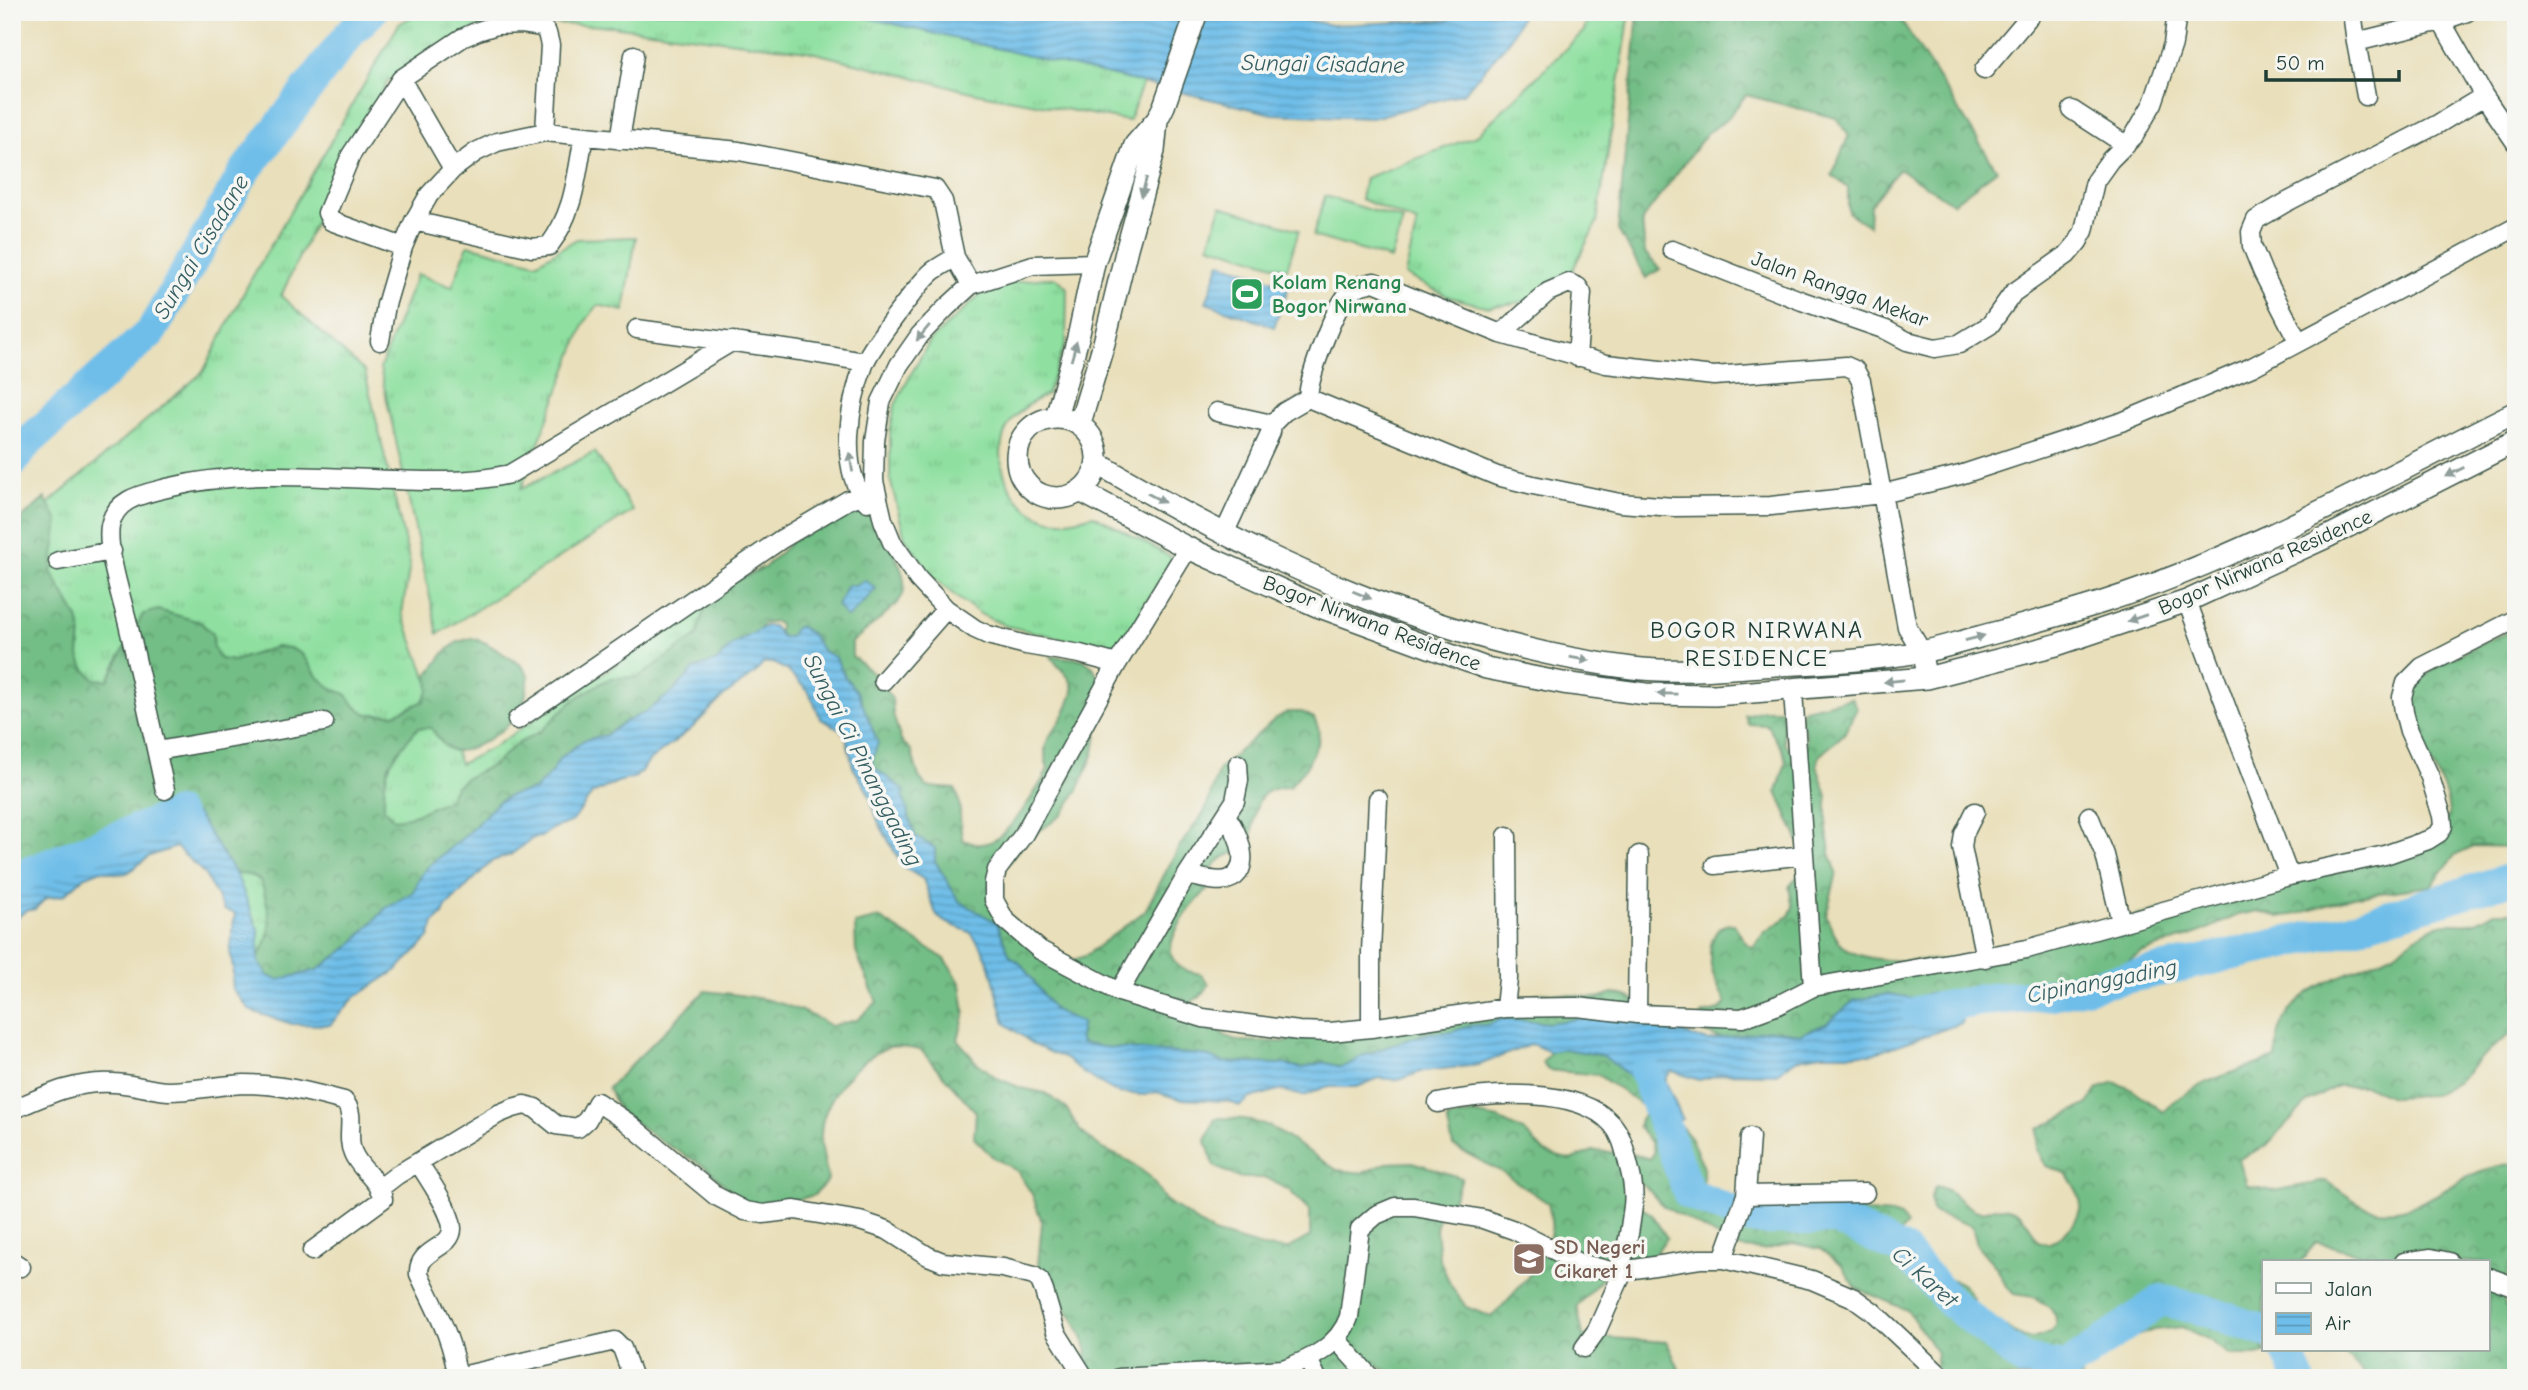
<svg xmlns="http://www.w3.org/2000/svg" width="2528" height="1390" font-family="'Comic Neue',sans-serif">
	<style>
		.grass { fill: url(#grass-tufts); stroke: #578e6a; stroke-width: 2 }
		.forest { fill: url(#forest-crowns); stroke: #497e5d; stroke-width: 2 }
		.pitch { fill: #8fe0a0; stroke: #578e6a; stroke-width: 2 }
		.water { fill: url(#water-rules); stroke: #467e8e; stroke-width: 2 }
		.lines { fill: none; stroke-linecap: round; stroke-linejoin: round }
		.river { stroke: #6ebee9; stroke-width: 32 }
		.minor-casing { stroke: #3d5548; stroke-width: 21 }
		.tertiary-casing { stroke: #3d5548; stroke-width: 24 }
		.minor { stroke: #fff; stroke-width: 18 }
		.tertiary { stroke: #fff; stroke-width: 21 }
		.oneway { fill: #8f9e9a }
		.labels { text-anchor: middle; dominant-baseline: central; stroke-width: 7; stroke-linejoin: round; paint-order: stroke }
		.leisure-label { font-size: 21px; font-weight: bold; fill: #27864d; stroke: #f6f6f2; text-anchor: start }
		.street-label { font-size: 21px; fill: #1f3d34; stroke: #f6f6f2 }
		.education-label { font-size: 21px; font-weight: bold; fill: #785e54; stroke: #f6f6f2; text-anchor: start }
		.water-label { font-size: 23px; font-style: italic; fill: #335d61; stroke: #f6f6f2 }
		.quarter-label { font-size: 24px; letter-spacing: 2px; fill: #1f3d34; stroke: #f6f6f2 }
	</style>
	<defs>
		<pattern id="grass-tufts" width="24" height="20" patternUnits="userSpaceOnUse" patternTransform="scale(1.75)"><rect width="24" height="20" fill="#8fe0a0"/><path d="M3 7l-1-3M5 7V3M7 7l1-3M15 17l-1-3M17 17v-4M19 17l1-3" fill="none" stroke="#7bc18a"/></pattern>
		<pattern id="forest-crowns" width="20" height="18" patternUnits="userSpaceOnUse" patternTransform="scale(1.75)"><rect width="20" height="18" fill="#73be86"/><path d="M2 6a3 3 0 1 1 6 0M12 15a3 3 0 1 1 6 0" fill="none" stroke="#5e9c6e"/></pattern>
		<pattern id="water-rules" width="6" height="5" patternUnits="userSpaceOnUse" patternTransform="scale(1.75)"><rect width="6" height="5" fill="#6ebee9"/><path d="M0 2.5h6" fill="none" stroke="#5a9cbe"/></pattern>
	</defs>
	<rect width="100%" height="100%" fill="#f6f6f2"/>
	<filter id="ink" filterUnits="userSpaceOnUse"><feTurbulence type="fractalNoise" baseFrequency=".0143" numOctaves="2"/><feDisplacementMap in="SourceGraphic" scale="14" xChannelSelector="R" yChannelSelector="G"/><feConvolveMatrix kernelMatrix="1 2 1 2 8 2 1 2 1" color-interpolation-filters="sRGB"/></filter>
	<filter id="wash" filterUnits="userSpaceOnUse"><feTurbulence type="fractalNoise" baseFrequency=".00686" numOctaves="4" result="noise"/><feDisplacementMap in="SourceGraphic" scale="28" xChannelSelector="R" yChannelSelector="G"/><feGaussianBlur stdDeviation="1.57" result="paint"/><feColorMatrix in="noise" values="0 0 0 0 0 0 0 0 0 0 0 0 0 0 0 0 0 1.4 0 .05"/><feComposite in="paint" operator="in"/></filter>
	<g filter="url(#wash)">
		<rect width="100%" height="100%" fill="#e9dfba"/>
		<path class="grass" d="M420,12H847L1144,79L1129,121L976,93L807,51L611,26L486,22L388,81L338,172L281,296L365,372L410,564L402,613L460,764L492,748L760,568L770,596L265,979L253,949L219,801L12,879V537L24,524L203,372L250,281L399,24Z
			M1588,12H1622L1629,19L1597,222L1570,275L1529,301L1488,307L1449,297L1405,275L1417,223L1361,199L1365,178L1476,136L1584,31Z
			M636,237L624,311L598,305L585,322L521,489L595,452L633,511L438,634L380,368L417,274L452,287L468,245L536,263L577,239Z
			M1045,278H1057L1067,288L1066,342L1047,394C1033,401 1018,410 1009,424C986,463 1016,521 1062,521C1072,522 1085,517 1094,515L1173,558L1121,646L1115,650L1006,626L982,615L959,599L934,578L905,538L890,479V430L895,405L907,381L930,341L983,292L1006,283Z"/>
		<path class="forest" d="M1638,12H1896L1997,170L1953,203L1899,169L1870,205L1869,226L1848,212V188L1832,175L1849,135L1836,118L1746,95L1727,119L1707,133L1642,220L1645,253L1660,269L1646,278L1618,230Z
			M45,498L58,521L51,572L78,618L81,631L79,656L84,668L94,679L108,680L143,614L158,610L200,622L213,634V647L220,659L234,661L275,647L290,648L302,654L318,677L333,689L346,694L355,706L367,714H395L422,702L429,690L428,675L446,651L458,642L472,638L486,643L521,665L529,676C526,689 526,703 519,713C510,728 465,759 449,749C442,745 436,734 431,728H418C390,762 383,764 384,809L394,819L409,817L448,800L455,787L466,778L493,765L515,745L541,731L572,701L597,685L611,678L639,677L697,636L704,609L723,586L764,568L792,541L839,511L857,510L869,514C881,531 915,577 901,598C894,609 863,633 852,642V656L874,674L892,699L893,714L901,741L911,750L919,777L927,787L955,789C964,806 957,822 963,840C973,844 980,846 990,842C1009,835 1039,788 1048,769C1037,736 1059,732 1069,704C1071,698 1074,693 1073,688C1071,675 1057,668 1051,656L1082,659L1093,667L1104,687L1094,753L1078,790L1062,815L1038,832L1019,849L995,882C997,921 1042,942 1071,961L1085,956L1145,911L1179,847L1205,811L1219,769L1275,719L1287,712H1302L1314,718L1319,730L1318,742L1307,766L1289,787C1259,788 1257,799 1253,826C1252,832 1252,838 1249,843C1239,858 1224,848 1210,872L1212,885C1188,907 1139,966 1201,974L1209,985L1200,996L1190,1003L1194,1010L1207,1015L1224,1035L1237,1041L1281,1042L1514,1003L1541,992L1598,998L1612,993L1626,996L1666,1013L1677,1021L1683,1033L1657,1039L1547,1031L1335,1077L1082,1050L1065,1026L962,913L867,764L779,639V625L774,621L762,624L760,630L347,968L271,992L254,964C271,938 273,926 265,896C264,890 263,884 259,880C250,873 237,874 226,874L193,823L12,895V527Z
			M2516,630V847L2474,846L2456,854L2431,886L2357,896L2298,914L2278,917L2258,911L2238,915L2201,932L2141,953L2122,965L2052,994L2021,998L1983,989L1922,1004L1846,1030L1740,1045L1693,1029L1703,1014L1720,1010L1726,1003C1721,992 1713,978 1711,966C1708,948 1712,923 1734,924L1745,942L1753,948L1764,933L1789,916L1793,907L1789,887L1801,872L1803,851L1777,792L1786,762L1784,753L1767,725L1748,724L1745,715L1764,710H1782L1784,743L1797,757L1806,756V735L1800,717L1804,709L1852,698L1857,708L1844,734L1820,755L1817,766L1827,796V830L1830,853L1837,873L1826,915C1830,924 1834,937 1841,944C1860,966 1921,960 1948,960L2406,853L2449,816C2448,789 2436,775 2425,751C2420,741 2408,709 2410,699C2415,669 2489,639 2516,630Z
			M2495,912H2516V1029L2479,1059L2459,1081L2432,1095L2392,1097L2366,1086H2337L2308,1102L2266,1146L2239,1159L2247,1185L2273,1191L2326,1181C2340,1190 2357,1205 2373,1209C2411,1218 2442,1189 2474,1174C2487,1168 2501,1165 2516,1163V1263L2510,1264L2502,1292L2508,1320L2516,1341V1378H2368L2341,1350H2488V1262H2370L2369,1256L2316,1242L2301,1262H2264V1350H2276L2258,1355H2231L2208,1339L2182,1327L2154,1330L2098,1349L2076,1367L2082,1378H1933L1937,1353L1907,1310L1856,1288L1842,1266L1820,1249L1793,1243L1763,1250L1736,1247L1663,1206L1645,1186L1624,1172L1630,1200L1651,1214L1667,1238L1649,1261L1623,1256L1577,1306L1583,1336L1667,1342L1679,1369L1678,1378H1404L1377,1366L1347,1372L1317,1375L1314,1378H1083L1087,1349L1076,1323L1038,1265L1042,1222L1032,1194L1017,1171L993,1157L974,1138L976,1112L921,1050C912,1049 898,1045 889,1047C857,1058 820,1102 821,1137C821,1151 826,1166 828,1180L814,1195L776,1206H746L707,1168L664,1143L620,1112L608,1088L705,991C754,996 788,1000 831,1026L857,1020L877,1002L856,952L855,924L879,918L945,959L961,984L965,1013L958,1040L975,1061L997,1078L1021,1088L1045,1093L1066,1108L1080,1131L1103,1149L1129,1161L1150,1177L1165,1200L1213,1233L1262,1247L1288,1249L1310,1236V1211L1290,1191L1267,1178H1239L1214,1166L1206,1141L1215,1118L1244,1119L1269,1126L1337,1170L1363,1173L1386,1163L1413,1162L1462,1178L1451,1205L1440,1209L1436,1229L1439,1258L1450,1284L1466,1307L1492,1317C1513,1294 1546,1263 1551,1231C1553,1223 1549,1211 1548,1203L1502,1172L1453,1146L1447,1119L1473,1114L1498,1119L1525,1132L1544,1152L1570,1160L1593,1151L1633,1154L1650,1159L1654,1151L1651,1142L1638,1127L1640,1119L1646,1112L1639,1103L1598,1075L1548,1070L1542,1063L1556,1044L1595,1047L1629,1064L1690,1137L1703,1165V1183L1734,1205L1742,1209L1815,1214L1848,1206H1857L1864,1212L1892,1214L1901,1217L1907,1225L1900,1232L1880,1231L1872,1238L1883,1254L1901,1257L1920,1281C1953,1273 1971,1281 1978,1315L1974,1316L2008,1328L2024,1338L2033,1339L2050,1333L2055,1326L2056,1317L2050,1308L2034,1297L2014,1294L2006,1286L1997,1268L1977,1245L1972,1226L1933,1212C1929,1201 1929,1196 1936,1186C1953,1189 1962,1206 1978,1211C1985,1213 1988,1210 1994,1208C2019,1203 2028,1223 2038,1241L2048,1244C2063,1237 2084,1218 2080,1199C2078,1190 2070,1180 2066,1173L2046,1166L2037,1149L2038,1129L2088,1104L2098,1089L2114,1082L2131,1089L2163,1112C2191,1081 2238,1072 2276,1058C2275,987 2342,979 2392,954C2407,946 2421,931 2438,925C2449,920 2464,926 2475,922C2482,920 2489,915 2495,912Z"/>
		<path class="pitch" d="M1325,196L1403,220L1391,259L1313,236Z
			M1221,206L1299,230L1287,269L1209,245Z"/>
		<path class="water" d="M843,12H1271L1331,25L1448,20L1452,12H1523L1509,41L1464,93L1372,118L1273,114Z
			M1220,262L1289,286L1274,327L1206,303Z
			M865,580L876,589L849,617H846L837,605C843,599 842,592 847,585L856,586Z
			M766,626H773L782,637H790L793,630L799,626L811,634L823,651L836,658L845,677L858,693L878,743L872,760L874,767L905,791L903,796L915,836L935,848V861L959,901L997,923L1010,956L1022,965L1054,1010L1082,1023L1079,1036L1081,1043L1103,1047L1203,1055L1223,1062L1281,1064L1303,1068L1323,1062L1341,1067L1348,1065L1362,1056L1400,1042L1429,1033L1452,1032L1472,1025H1487L1501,1019L1549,1023L1589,1017L1614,1018L1643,1023L1662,1031L1683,1033L1708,1041L1770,1030L1801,1034L1826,1024L1855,1000L1888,994L1915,998L1929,993L1955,994L1962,1023L1872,1054H1821L1799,1058L1775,1074L1726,1073L1699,1080L1672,1071L1666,1077V1082L1682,1119L1667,1125L1646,1089L1602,1055L1564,1049L1550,1052L1532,1044L1479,1065L1423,1071L1399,1080L1379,1078L1357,1087H1325L1304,1096L1279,1090L1250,1098L1240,1106L1227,1101L1179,1099L1157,1092L1145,1095L1118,1093L1083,1073L1068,1060L1034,1045L1005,1023L990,966L982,948L970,932L945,922L937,916L923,879L903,867L879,823L868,792L853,767L846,736L839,728L821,719L809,692L787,670L773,663H764L755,673L723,697L691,729L649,761L636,777L617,782L592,794L573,821L552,829L541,837L533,838L510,855L492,861L446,907L442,916L435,921L429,938L397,970L354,998L330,1025L292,1024L251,1011L232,989L233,969L230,950L235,913L224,910L204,873L176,847L150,856L127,873L118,874L101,870L84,877L64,895L46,898L35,909L25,911L12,922V885L52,868L75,848L86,846L100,831L109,827L114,835L124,838L162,824L167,815L197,814L238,878L259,932L258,960L268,976L278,980L317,970L350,946L386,908L413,892L423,872L434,861L466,835L498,802L511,795L534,790L552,772L559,759L584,740L606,735L624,722L644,713L674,691L694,669L717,661L732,645Z"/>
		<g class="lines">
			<path class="river" d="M12,463L27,443L151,332L245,171L350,33L371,12
				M12,879L177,814L191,838
				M1917,1012L1980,1000L2052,994L2348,929L2499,882L2516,880
				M1645,1072L1689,1194L1751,1219H1836L1902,1250L1953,1304L2024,1361L2068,1367L2161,1300L2204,1310L2264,1331
				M2286,1350L2299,1378"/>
		</g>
	</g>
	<g filter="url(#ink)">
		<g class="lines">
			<defs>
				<path id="minor" d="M2352,12L2356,42L2441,21L2484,96L2516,143
					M2441,21L2467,12
					M2356,42L2366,96
					M1984,70L2033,12
					M401,79L453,169
					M2072,110L2126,145
					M620,140L634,55
					M414,221L532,248L549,246C575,211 576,177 584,136
					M403,247L331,221L327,213L351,155L401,79L462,38L478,31L497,25L522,24L542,27L547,33L550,45L545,132
					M1672,250L1802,301L1886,330L1907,341L1935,348L1959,344L1990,325L2013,293L2067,255L2078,242L2084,231L2095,181L2110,160L2134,136L2153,103L2173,44L2177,12
					M1094,263L1033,265L971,285L946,308L920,335L899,365L881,402L875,441L874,481L883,520L892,542L918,579L946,609L975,629L988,635L1026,645L1080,654L1117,664
					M637,329L800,351L865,362
					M1501,334L1548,292L1569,283L1578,287L1582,293L1577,357
					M380,341L386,305L403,247L414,221L429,195L453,169L476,152L497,142L545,132L739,151L935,189L943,201L955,257L971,285
					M2298,341L2263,273L2252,246L2251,232L2256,220L2285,203L2438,124L2484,96
					M1308,398L1497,476L1533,485L1620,503L1674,507L1771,506L1882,494L1960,475L2124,421L2252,367L2516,227
					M1308,398C1309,376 1334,307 1350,292C1358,285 1365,284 1374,282L1501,334L1606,364L1714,376L1846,366L1855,370L1861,381L1907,627L1922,652L1927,678
					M1217,412L1272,424L1284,412L1308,398
					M867,502C837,469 850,400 865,362C872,346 919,282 933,271C940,266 948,262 955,257
					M1224,534L1271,432L1272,424
					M1188,548L1117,664L1024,834L997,870L994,882V900L1005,920L1040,950L1119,992L1203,1018L1299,1031L1330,1032L1371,1028L1505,1008L1577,1007L1637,1014L1742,1018L1778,1005L1813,987L2027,949L2289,876L2385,855L2428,840L2439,833L2443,826L2442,816L2430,777L2409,731L2404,712L2402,697L2406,683L2422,667L2516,619
					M58,561L112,551
					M2187,601L2289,876
					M883,681L946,609
					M1793,691L1813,987
					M517,720L780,540L848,500L876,490
					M157,751L324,722
					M165,790C153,735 141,679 128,624C122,599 106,550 110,526C115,498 144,494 167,488C260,465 352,482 447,481C469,481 488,479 510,474L733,341
					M1975,812L1964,834L1962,847L1985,958
					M2089,816L2105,855L2121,922
					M1715,865L1804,855
					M1187,875C1199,877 1215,883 1227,880C1255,872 1238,832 1227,817
					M1119,992L1187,875L1235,801L1239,780L1238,764
					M1505,1008L1508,979L1507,836
					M1637,1014L1639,855
					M1371,1028V952L1378,799
					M1438,1103C1485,1093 1577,1085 1612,1124C1621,1134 1624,1147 1627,1159C1631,1174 1635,1189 1633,1206C1630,1227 1628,1254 1615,1272
					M12,1110C46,1095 77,1080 115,1083C133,1084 150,1090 168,1091C193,1091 218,1085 244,1084C279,1084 310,1092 344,1101C357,1115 345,1136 353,1153C360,1170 379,1180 383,1199L312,1251
					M419,1163C428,1179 451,1210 452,1228C453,1249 417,1248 419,1274C435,1308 454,1340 457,1378
					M380,1188L397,1175L498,1114L513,1108L524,1105L535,1108L556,1125L578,1128L587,1120L597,1102L627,1122L716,1196L745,1211L763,1214L795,1210L860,1221L887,1230L928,1256L943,1262L1003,1268L1034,1276L1040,1281L1044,1291L1056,1332L1085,1378
					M1746,1195L1750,1137
					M1723,1259L1746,1195L1865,1193
					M12,1261L21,1267
					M2404,1262L2431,1258L2449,1262
					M2488,1277L2516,1287
					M1336,1339L1371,1378
					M1584,1348L1597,1330L1623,1272
					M1308,1359L1317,1378
					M457,1377L615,1341L622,1348L633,1378
					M1119,1378L1283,1369C1310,1360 1339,1346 1349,1317L1360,1229L1376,1215L1395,1207H1414L1483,1219L1514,1230L1579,1263L1615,1272L1700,1259H1723L1812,1280L1854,1298L1872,1311L1943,1378"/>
				<path id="tertiary" d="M1056,417L1078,338L1094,263L1135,145L1157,120L1164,106L1197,12
					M1017 458a40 40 0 1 1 80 0a40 40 0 1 1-80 0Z
					M1080,423L1104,343L1127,248L1154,151L1157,120
					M1097,463C1261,561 1442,644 1632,668C1675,673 1719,669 1761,666C1814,663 1868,661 1920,652C1940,649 1959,642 1979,637C2020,626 2062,615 2103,602C2247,556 2381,479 2516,412
					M1080,491L1188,548L1317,606L1486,668L1563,683L1646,694L1715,695L1927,678L2056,645L2187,601L2329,536L2516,441"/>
			</defs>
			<use href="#minor" class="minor-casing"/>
			<use href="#tertiary" class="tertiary-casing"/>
			<use href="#minor" class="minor"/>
			<use href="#tertiary" class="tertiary"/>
		</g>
		<defs><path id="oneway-solid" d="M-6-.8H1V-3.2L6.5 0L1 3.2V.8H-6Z" transform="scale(1.75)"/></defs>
		<g class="oneway">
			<use href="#oneway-solid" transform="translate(1144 187) rotate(105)"/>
			<use href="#oneway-solid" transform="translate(923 333) rotate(130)"/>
			<use href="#oneway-solid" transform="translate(1074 351) rotate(-74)"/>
			<use href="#oneway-solid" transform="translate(851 462) rotate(-99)"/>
			<use href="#oneway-solid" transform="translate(2455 472) rotate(153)"/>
			<use href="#oneway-solid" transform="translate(1156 498) rotate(28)"/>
			<use href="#oneway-solid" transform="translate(1362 595) rotate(22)"/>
			<use href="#oneway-solid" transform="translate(2137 618) rotate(161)"/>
			<use href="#oneway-solid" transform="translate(1975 638) rotate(-15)"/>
			<use href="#oneway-solid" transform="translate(1580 659) rotate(10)"/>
			<use href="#oneway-solid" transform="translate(1894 681) rotate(174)"/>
			<use href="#oneway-solid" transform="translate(1667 694) rotate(-179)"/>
		</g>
	</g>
	<defs>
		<symbol id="stadium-square" viewBox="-11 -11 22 22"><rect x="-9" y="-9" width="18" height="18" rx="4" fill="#2e9e5b" stroke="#f6f6f2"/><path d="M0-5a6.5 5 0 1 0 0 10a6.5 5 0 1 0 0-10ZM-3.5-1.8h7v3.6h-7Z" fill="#fff"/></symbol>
		<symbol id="school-square" viewBox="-11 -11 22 22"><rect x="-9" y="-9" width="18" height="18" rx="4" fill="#8d6e63" stroke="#f6f6f2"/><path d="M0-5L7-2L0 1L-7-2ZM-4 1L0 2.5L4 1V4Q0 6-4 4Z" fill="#fff"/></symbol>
	</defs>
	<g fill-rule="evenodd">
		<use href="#stadium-square" x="1228" y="275" width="38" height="38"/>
		<use href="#school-square" x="1510" y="1240" width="38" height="38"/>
	</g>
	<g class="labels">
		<g class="leisure-label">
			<text x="1272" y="282">Kolam Renang<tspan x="1272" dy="24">Bogor Nirwana</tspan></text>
		</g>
		<g class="street-label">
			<text transform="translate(1840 289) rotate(20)">Jalan Rangga Mekar</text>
			<text transform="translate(2265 562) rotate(-24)">Bogor Nirwana Residence</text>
			<text transform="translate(1372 623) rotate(21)">Bogor Nirwana Residence</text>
		</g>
		<g class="education-label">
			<text x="1554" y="1247">SD Negeri<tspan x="1554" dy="24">Cikaret 1</tspan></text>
		</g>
		<g class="water-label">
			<text transform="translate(1323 64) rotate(1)">Sungai Cisadane</text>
			<text transform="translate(201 247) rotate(-59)">Sungai Cisadane</text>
			<text transform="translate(863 760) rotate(63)">Sungai Ci Pinanggading</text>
			<text transform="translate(2102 981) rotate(-11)">Cipinanggading</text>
			<text transform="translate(1925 1277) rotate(42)">Ci Karet</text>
		</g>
		<g class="quarter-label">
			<text x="1757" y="630">BOGOR NIRWANA<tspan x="1757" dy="28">RESIDENCE</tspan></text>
		</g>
	</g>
	<rect width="2528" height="1390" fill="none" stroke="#f6f6f2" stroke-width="42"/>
	<rect x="2262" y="1260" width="228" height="91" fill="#f6f6f2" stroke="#a0aca6" stroke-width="2"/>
	<rect x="2276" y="1283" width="35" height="10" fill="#ffffff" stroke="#a0aca6" stroke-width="2"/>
	<text x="2325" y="1296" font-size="21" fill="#1f3d34">Jalan</text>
	<rect x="2276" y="1313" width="35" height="21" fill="url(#water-rules)" stroke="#a0aca6" stroke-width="2"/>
	<text x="2325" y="1330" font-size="21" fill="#1f3d34">Air</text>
	<path d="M2266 70v10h133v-10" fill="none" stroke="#1f3d34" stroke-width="3.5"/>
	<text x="2276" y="70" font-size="21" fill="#1f3d34" stroke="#f6f6f2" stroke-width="5" paint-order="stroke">50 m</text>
</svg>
